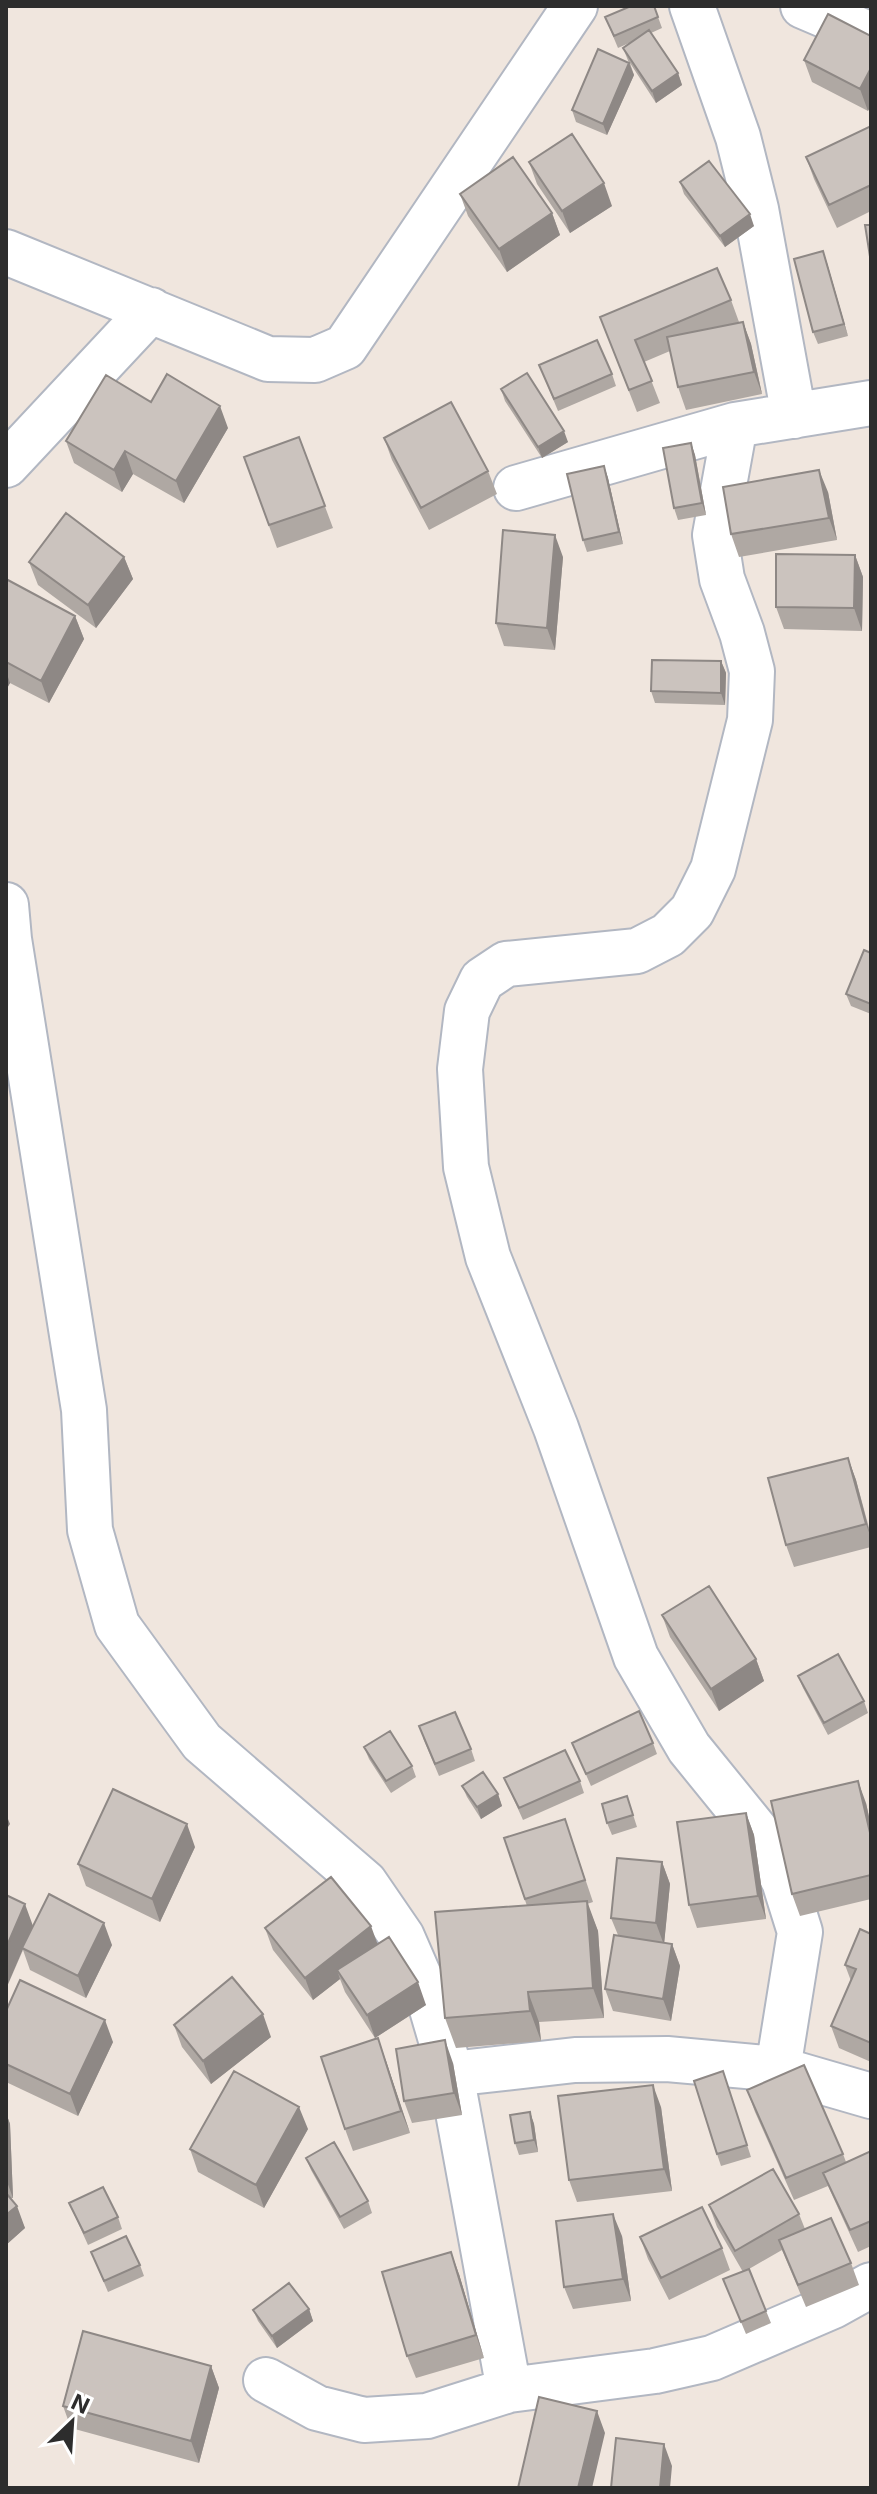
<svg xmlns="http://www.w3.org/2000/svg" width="877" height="2494" font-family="Inter,sans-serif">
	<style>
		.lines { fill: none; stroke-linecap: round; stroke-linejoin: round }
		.minor-casing { stroke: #b2b7c2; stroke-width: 48 }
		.minor { stroke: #fff; stroke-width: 44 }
		.wall { fill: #afa8a3 }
		.shaded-wall { fill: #8e8885 }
		.building { fill: #cbc3be; stroke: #8e8885; stroke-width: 2 }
	</style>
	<rect width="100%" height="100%" fill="#f0e6de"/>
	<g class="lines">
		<defs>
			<path id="minor" d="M692,6L738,137L756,209L794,416
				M803,6L871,35
				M6,252L268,359L315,360L345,347L575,6
				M735,425L715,535L722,579L742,633L752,671L750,720L713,869L692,911L668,935L637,951L506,964L482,980L467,1011L460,1069L466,1167L488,1257L556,1428L636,1657L689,1748L758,1833L784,1881L800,1932L778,2069
				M6,465L151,310
				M516,488L735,425L871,403
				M6,905L9,939L84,1410L90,1530L117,1625L202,1742L365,1883L402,1937L429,1999L451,2074L509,2390
				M451,2074L575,2060L667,2059L778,2069L871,2096
				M266,2380L317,2408L364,2420L427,2416L509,2390L655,2371L712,2358L833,2306L871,2285"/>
		</defs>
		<use href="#minor" class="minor-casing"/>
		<use href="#minor" class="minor"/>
	</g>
	<path class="wall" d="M654,6L662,28L651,33L678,73L682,85L656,103L630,63L634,75L607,135L576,122L572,110L629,63L623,48L629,43L618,48L605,17Z
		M871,36L868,111L812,82L804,60Z
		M871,126V211L837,228L814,179L806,157Z
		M529,162L612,206L570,233L537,184Z
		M680,182L754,226L725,247L684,194Z
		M460,194L552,213L560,235L507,272L468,216Z
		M827,263L848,336L818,344L813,332Z
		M731,300L739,322L736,323L743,322L751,344L762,394L686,410L678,387L670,351L644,362L660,403L637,412L600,317Z
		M539,365L612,374L616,386L558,411Z
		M501,389L568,442L542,458L505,401Z
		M151,402L228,428L184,503L133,474L122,492L74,463L66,441Z
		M299,437L333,528L277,548L244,457Z
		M384,438L488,471L497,494L429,530L392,460Z
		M691,443L695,455L706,515L678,520L674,508Z
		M604,466L608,478L623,544L587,552L583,540Z
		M828,492L837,540L739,557L731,534Z
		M855,555L863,577L862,631L784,629L776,607Z
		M124,557L133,579L96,628L38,585L29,562Z
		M563,557L555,650L504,646L496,623Z
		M6,579L75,616L84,639L49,703L10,683L6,690Z
		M721,661L726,673L725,705L655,703L651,691Z
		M871,953V1014L851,1006L846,994Z
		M848,1458L856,1480L871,1535V1547L794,1567L786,1545Z
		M662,1615L756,1659L764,1681L719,1711L670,1637Z
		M798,1676L864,1701L868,1713L828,1735L803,1688Z
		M423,1738L471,1749L475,1761L439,1776Z
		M572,1743H653L657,1754L591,1786Z
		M364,1747L412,1766L416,1777L391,1793L369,1759Z
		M504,1778L580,1781L584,1793L523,1820Z
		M462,1786L498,1794L502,1806L481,1819L467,1797Z
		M627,1796L637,1827L612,1835L607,1823Z
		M866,1803L871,1826V1899L800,1916L792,1894Z
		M746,1813L754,1835L766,1919L697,1928L689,1905Z
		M565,1819L593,1902L587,1904L598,1931L604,2018L539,2022L541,2041L456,2048L445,2018L527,1906L504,1838Z
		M195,1847L160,1922L86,1886L78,1864Z
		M662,1862L670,1884L664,1943L672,1944L680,1966L671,2021L613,2011L605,1989L618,1935L611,1918Z
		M33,1926L112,1945L86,1998L30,1970L23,1950L6,1989Z
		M265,1928L377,1944L426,2005L375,2038L345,1992L340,1979L313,2000L273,1950Z
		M871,1934V2062L839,2048L831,2026L851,1981L845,1965Z
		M6,2011L113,2042L78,2116L6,2082Z
		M174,2025L271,2037L211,2084L182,2047Z
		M386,2061L410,2133L353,2151L345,2129Z
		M453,2063L462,2115L412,2123L404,2101Z
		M723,2071L751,2157L721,2166L717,2154Z
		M747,2090L843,2154L846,2162L871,2151V2246L858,2252L828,2186L794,2200L755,2112Z
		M661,2107L672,2191L577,2202L569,2180Z
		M530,2112L534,2124L538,2152L519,2155L515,2143Z
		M6,2113L10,2124L13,2198H10L25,2228L6,2245Z
		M308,2129L264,2208L198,2172L190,2149Z
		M306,2158L368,2201L372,2213L344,2229L311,2170Z
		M69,2203L118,2217L122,2229L88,2245Z
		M709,2205L799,2214L805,2229L851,2263L859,2285L806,2307L782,2250L749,2269L771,2323L746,2334L723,2279L743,2272L717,2227Z
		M622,2236L631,2301L573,2309L564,2287Z
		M640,2237L722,2248L730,2270L669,2300L648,2259Z
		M91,2252L140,2265L144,2276L108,2292Z
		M459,2274L484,2358L416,2378L407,2356Z
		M309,2309L313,2321L277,2348L258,2321L253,2310Z
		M211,2366L219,2388L199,2463L71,2428L63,2406Z"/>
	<path class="shaded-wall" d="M629,63L634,75L607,135L603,124Z
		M871,68V106L868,111L860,89Z
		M678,73L682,85L656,103L652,91Z
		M604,183L612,206L570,233L562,211Z
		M552,213L560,235L507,272L499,249Z
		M750,214L754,226L725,247L720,236Z
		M823,251L827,263L848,336L844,324Z
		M743,322L751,344L762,394L754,372Z
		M220,406L228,428L184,503L176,481Z
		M564,431L568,442L542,458L538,447Z
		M691,443L695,455L706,515L702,503Z
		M125,451L133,474L122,492L114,470Z
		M604,466L608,478L623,544L619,532Z
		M819,470L828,492L837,540L829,518Z
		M555,535L563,557L555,650L547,628Z
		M855,555L863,577L862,631L854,608Z
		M124,557L133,579L96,628L88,605Z
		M75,616L84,639L49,703L41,681Z
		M721,661L726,673L725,705L721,693Z
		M6,671L10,683L6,690Z
		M848,1458L856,1480L871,1538L866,1524Z
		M756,1659L764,1681L719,1711L711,1689Z
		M858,1781L866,1803L871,1826V1837Z
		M498,1794L502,1806L481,1819L477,1807Z
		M746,1813L754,1835L766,1919L758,1896Z
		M6,1814L10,1824L6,1830Z
		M187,1824L195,1847L160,1922L152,1899Z
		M662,1862L670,1884L664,1945L656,1923Z
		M587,1901L598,1931L604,2018L593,1988Z
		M25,1904L33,1926L6,1989V1948Z
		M104,1923L112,1945L86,1998L78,1976Z
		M371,1926L379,1948L337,1970L340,1979L313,2000L305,1978Z
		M672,1944L680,1966L671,2021L663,1999Z
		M418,1982L426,2005L375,2038L367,2015Z
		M528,1992L539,2022L541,2041L530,2011Z
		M263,2014L271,2037L211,2084L203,2061Z
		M105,2020L113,2042L78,2116L70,2094Z
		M378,2038L386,2061L410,2133L401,2111Z
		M445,2040L453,2063L462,2115L454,2093Z
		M653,2085L661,2107L672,2191L664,2169Z
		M299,2107L308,2129L264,2208L256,2185Z
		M530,2112L534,2124L538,2152L534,2140Z
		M6,2113L10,2124L13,2198L6,2179Z
		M17,2206L25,2228L6,2245V2215Z
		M613,2214L622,2236L631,2301L623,2279Z
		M451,2252L459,2274L484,2358L476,2335Z
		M309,2309L313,2321L277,2348L272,2336Z
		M211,2366L219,2388L199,2463L191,2441Z
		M597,2411L605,2433L592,2488H578Z
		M664,2444L672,2466L670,2488H660Z"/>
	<path class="building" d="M631,6H654L658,17L614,36L605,17Z
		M828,14L871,36V68L860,89L804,60Z
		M649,30L678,73L652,91L623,48Z
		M598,49L629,63L603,124L572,110Z
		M871,126V185L829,205L806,157Z
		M572,134L604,183L562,211L529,162Z
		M513,157L552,213L499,249L460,194Z
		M709,161L750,214L720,236L680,182Z
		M865,225H871V263Z
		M823,251L844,324L813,332L794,259Z
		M717,268L731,300L635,340L652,381L629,390L600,317Z
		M743,322L754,372L678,387L667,337Z
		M597,340L612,374L554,399L539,365Z
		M527,373L564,431L538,447L501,389Z
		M167,374L220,406L176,481L125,451L114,470L66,441L106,375L151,402Z
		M451,402L488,471L421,508L384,438Z
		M299,437L325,506L269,525L244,457Z
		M691,443L702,503L674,508L663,448Z
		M604,466L619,532L583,540L567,474Z
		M819,470L829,518L731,534L723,487Z
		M66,513L124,557L88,605L29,562Z
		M503,530L555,535L547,628L496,623Z
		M776,554L855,555L854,608L776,607Z
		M6,579L75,616L41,681L6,662Z
		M652,660L721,661V693L651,691Z
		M864,950L871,953V1004L846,994Z
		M848,1458L866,1524L786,1545L768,1478Z
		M709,1586L756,1659L711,1689L662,1615Z
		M838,1654L864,1701L824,1723L798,1676Z
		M639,1711L653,1743L586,1774L572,1743Z
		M455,1712L471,1749L435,1764L419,1726Z
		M390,1731L412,1766L386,1781L364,1747Z
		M565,1750L580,1781L519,1808L504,1778Z
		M483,1772L498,1794L477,1807L462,1786Z
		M858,1781L871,1837V1875L792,1894L771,1801Z
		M113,1789L187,1824L152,1899L78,1864Z
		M627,1796L633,1815L607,1823L602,1804Z
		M746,1813L758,1896L689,1905L677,1822Z
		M565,1819L585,1880L525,1899L504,1838Z
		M617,1858L662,1862L656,1923L611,1918Z
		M331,1877L371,1926L305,1978L265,1928Z
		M49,1894L104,1923L78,1976L22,1948Z
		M6,1895L25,1904L6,1948Z
		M587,1901L593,1988L528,1992L530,2011L445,2018L435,1912Z
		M860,1929L871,1934V2043L831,2026L856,1969L845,1965Z
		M614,1935L672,1944L663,1999L605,1989Z
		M389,1937L418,1982L367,2015L337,1970Z
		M232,1977L263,2014L203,2061L174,2025Z
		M20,1980L105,2020L70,2094L6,2064V2011Z
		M378,2038L401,2111L345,2129L321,2057Z
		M445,2040L454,2093L404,2101L396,2049Z
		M804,2065L843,2154L786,2178L747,2090Z
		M234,2071L299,2107L256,2185L190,2149Z
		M723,2071L747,2145L717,2154L694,2081Z
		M653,2085L664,2169L569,2180L558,2096Z
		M530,2112L534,2140L515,2143L510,2115Z
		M334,2142L368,2201L340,2217L306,2158Z
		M871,2151V2221L850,2230L823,2173Z
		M773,2169L799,2214L735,2251L709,2205Z
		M103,2187L118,2217L84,2233L69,2203Z
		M6,2193L17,2206L6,2215Z
		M702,2207L722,2248L661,2278L640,2237Z
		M613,2214L623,2279L564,2287L556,2221Z
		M831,2218L851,2263L798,2285L779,2240Z
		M126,2236L140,2265L104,2281L91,2252Z
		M451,2252L476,2335L407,2356L382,2272Z
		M749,2269L766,2311L741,2322L723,2279Z
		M289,2283L309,2309L272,2336L253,2310Z
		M83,2331L211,2366L191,2441L63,2406Z
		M539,2397L597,2411L578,2488H518Z
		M616,2438L664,2444L660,2488H611Z"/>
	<rect width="877" height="2494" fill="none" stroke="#2d2d2d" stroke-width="16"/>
	<g transform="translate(72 2422) rotate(25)" stroke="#ffffff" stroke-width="6" paint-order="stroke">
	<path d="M0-6L14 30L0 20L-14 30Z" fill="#2d2d2d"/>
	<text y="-12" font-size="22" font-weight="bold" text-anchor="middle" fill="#2d2d2d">N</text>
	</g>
</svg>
